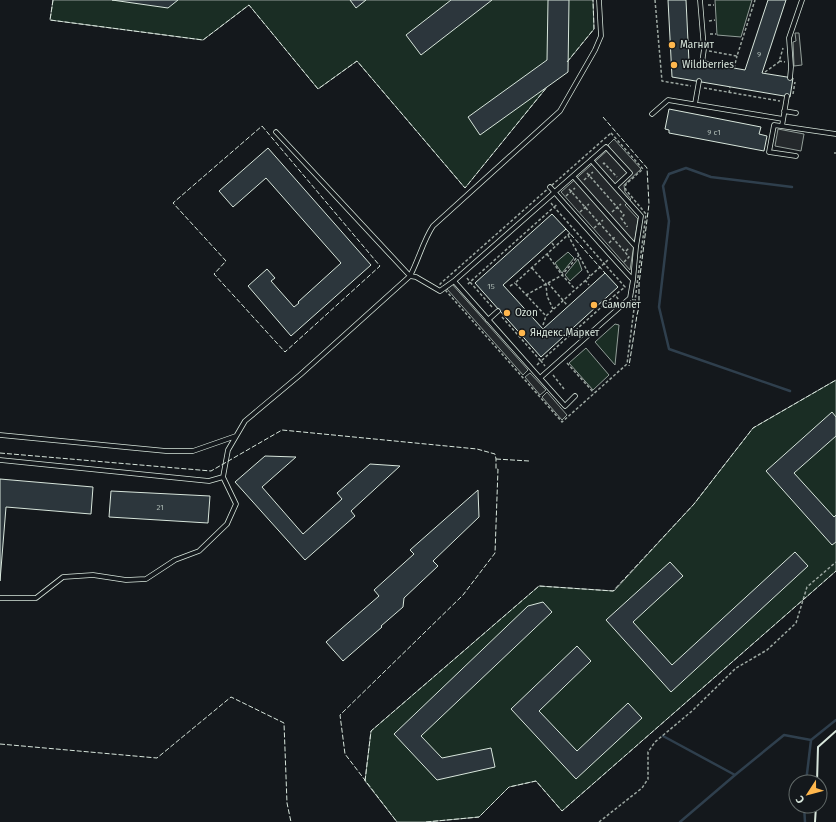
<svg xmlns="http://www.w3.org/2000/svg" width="836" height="822" font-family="'Fira Sans',sans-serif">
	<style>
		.green { fill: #1a2d24; stroke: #939e99 }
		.parking { fill: #24282b; stroke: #939e99 }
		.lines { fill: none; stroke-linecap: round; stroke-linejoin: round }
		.stream { stroke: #2f3f4d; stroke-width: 2.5 }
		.building { fill: #2c363c; stroke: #d8e6dc }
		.lane-casing { stroke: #d8e6dc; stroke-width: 5.5 }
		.path { stroke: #9da8a2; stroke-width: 1.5; stroke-dasharray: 3 2; stroke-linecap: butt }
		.lane { stroke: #14181c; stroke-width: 4 }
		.fence { stroke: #d8e6dc; stroke-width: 1; stroke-dasharray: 5 2; stroke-linecap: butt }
		.wall { stroke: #d8e6dc; stroke-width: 2 }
		.poi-dot { fill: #ffb74d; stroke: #14181c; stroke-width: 1.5 }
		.labels { text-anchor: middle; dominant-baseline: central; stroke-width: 3; stroke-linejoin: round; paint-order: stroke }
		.number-label { font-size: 8px; fill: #adbab4 }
		.poi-label { font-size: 10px; fill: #d8e6dc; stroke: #14181c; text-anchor: start }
	</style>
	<rect width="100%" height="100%" fill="#14181c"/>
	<path class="green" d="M53,0H593L594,29L465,188L357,61L318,89L249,5L203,40L50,20Z
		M715,0H752L741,37L717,35Z
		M568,252L574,258L562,273L555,263Z
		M578,259L582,270L570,281L565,275Z
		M615,324L619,325L615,365L595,342Z
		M586,348L609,375L593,390L569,363Z
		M836,380V571L562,811L536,781L509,787L479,817L426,822H397L365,781L371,731L539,586L614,591L694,504L753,428Z"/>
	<path class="parking" d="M795,33H799L802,65L794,66L793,42L796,41Z
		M778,129L804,134L801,151L775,146Z
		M614,139L641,169L624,185L625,192L631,199L625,205L638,219L630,270L561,192L610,148L608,145Z
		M452,284L528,370L523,375L447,289Z
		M530,373L546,390L540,395L525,377Z
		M547,392L567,415L562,420L542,397Z"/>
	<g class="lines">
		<path class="stream" d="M790,391L669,349L659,307L669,221L663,186L669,174L686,168L711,177L792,187
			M663,736L735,775
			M806,782L811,740L836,720
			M804,806L805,822
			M680,822L735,775L784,735L811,740"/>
	</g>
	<path class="building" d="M112,0H178L168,8Z
		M350,0H366L356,8Z
		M451,0H492L421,55L406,35Z
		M548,0H569L568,72L480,135L468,117L547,60Z
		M668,0H686L689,62L704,64L705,61L728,65V67L745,70L768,0H786L762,73L793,78L790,97L672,77Z
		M669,109L761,127L759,134L767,136L764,151L669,133V130L665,129Z
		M268,148L371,265L291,336L248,286L267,269L275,278L271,281L294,307L299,303L298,302L341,263L266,178L233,207L219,191Z
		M552,214L566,229L503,285L543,329L605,273L618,287L541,357L475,283Z
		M832,412L836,417V436L794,473L834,517L836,515V542L832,545L766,471Z
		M265,456L296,457L262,487L303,534L342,499L337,493L370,464L400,466L351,511L355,516L305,560L235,482Z
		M0,479L93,487L91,514L6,507L0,581Z
		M478,490L479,517L433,561L438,566L404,598L403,607L381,626L382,627L343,661L326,642L379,596L374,590L414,554L410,550Z
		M111,491L210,496L208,523L109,517Z
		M795,552L808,566L671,692L606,620L670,562L683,576L633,622L672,665Z
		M543,602L552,612L421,736L442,758L491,748L495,767L437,780L394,734L528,606Z
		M577,646L591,661L539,711L577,751L628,703L642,718L576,779L511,709Z"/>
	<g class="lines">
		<defs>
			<path id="lane" d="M700,0L704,49L702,63
				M790,78L791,67L789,38L802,0
				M695,104L699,81
				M784,111L796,113
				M652,114L668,100L783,119
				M782,126L787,96
				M276,132L410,276L416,277L440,291L454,281
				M796,156L769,152L774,125L836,134
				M573,176L636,247L641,216L615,187
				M550,187C577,218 605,249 633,280L630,298L540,378L454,281L547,199C567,181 587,164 606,147L630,173L615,187L591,160
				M633,280L636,247
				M488,320L498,311
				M540,378L565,406L575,396
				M0,435L166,451H193L236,436
				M0,460L209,481L223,477L236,504L227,524L199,551L175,560L146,579L126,580L93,575L63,577L36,598H0
				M223,477L228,450L245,421L300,375L410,276C419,259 423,241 433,226L560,111L595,50L601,36L599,0"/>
		</defs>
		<use href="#lane" class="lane-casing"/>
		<path class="path" d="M655,0L662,81L691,86
			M708,5H714
			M709,21L715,20
			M710,34H716
			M709,51L737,56L755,0
			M779,61L785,62
			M734,68L737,56
			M765,72L779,62L783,48
			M704,88L780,101
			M729,93L730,87
			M793,94L795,82
			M611,133L643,169L626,184L625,187L626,190L646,214L627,364L562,422L440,284Z
			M603,164L604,163L617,177
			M587,173L624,215L621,218L627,226V227
			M584,180L593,172
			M569,189L625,252
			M566,196L575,188
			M551,203L554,207L558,204
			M580,212L589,204
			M612,212L621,204
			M594,228L603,220
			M570,233L515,283L546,316L608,260
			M568,235L590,276
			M552,243L555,247
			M609,243L616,236
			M547,254L562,275L575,289
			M624,262L629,257L625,252L629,248
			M532,268L546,284L547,296L553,309
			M467,278L470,282L467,285
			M585,280L589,285
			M548,283L562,275L579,255
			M510,286L515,283
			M526,295L548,283L567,305
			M492,307L470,282L554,207L625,287L615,295
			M502,317L541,361L615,295L619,300
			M543,325L546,316
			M567,363L594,393
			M537,365L541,361L545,366
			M553,375L564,389
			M599,822L642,788L648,779V752L655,742L692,711L736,668L767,650L796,623L807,587L836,562"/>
		<use href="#lane" class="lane"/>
		<path class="fence" d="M53,0L50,20L203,40L249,5L318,89L357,61L465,188L547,87
			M567,62L594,29L593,0
			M603,117L647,168L649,204L639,284V307L637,315L629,366
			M262,126L380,266L285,352L214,274L226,261L173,203Z
			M834,153H836
			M566,229L605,273
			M0,453L211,471L282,430L477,449L495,454L496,459V469H498L495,553L463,595L340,715L345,754L397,822
			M496,459L529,461
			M0,744L157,758L231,697L284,723L287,803L291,822
			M365,781L371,731L539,586L613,591L694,504L753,428L836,380
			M426,822L479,817L509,787L536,781L562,811L836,571"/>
		<path class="wall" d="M817,782L818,747L836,731
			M815,822L816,806"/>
	</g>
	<g class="poi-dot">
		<circle cx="672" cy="45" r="4"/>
		<circle cx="674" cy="65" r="4"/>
		<circle cx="594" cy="305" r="4"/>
		<circle cx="507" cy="313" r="4"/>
		<circle cx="522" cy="333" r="4"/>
	</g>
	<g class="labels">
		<g class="number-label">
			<text x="759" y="54">9</text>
			<text x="714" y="132">9 c1</text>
			<text x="491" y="286">15</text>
			<text x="160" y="507">21</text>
		</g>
		<g class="poi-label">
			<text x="680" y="45">Магнит</text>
			<text x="682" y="65">Wildberries</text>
			<text x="602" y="305">Самолёт</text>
			<text x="515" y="313">Ozon</text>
			<text x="530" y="333">Яндекс.Маркет</text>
		</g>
	</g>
	<g transform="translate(808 794) rotate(234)"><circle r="19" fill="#14181c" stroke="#626a69"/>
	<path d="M0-3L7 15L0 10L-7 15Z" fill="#ffb74d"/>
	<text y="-6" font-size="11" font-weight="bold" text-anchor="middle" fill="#d8e6dc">С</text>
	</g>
</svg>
